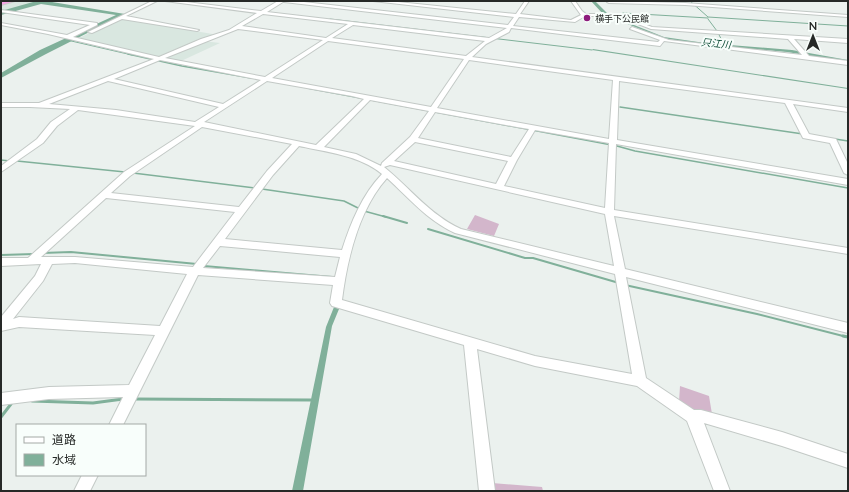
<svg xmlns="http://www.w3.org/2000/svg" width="849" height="492" font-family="Lato,'Noto Sans JP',sans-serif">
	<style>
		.built { fill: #d9e7e0 }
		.green { fill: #d3b6cb }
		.water { fill: #80b09a }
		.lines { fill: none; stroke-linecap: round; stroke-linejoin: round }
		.stream-far3 { stroke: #80b09a; stroke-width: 1 }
		.stream-far2 { stroke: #80b09a; stroke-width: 1.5 }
		.stream-far1 { stroke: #80b09a; stroke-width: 2 }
		.stream { stroke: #80b09a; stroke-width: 3 }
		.river { fill: #80b09a; fill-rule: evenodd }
		.minor-casing { stroke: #c3c9c6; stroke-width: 2 }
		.highway-casing { stroke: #cbcccb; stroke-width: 2 }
		.minor { fill: #fff; fill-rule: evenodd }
		.highway { fill: #f6a6e4; fill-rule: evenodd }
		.poi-dot { fill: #8d1a7c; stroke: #f8fefb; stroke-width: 1.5 }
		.labels { text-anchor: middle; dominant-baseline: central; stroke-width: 4; stroke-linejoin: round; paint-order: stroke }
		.far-poi-label { font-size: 9px; fill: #262927; stroke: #f8fefb; text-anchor: start }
		.far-water-label { font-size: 10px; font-style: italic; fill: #0c4c36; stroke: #f8fefb }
	</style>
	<rect width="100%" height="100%" fill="#ebf1ee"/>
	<path class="built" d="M16,1H27L35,2L5,11L1,10V4Z
		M121,18L218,35L160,58L77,39Z
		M203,41L220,43L179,62L162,59Z"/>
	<path class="green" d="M475,215L499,224L494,236L467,229Z
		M680,386L709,396L712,414L692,410L679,402Z
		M492,483L542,487L543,491H493Z"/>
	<path class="water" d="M591,1H595L609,15L664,37L705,43L792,50L848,60V62L787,52L705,45L662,38L603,14Z
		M593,49L848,88V89L592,50Z
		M334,307L339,309L332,326L303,491H292L326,327Z"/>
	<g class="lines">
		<path class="stream-far3" d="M690,1L708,17L848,26
			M623,13L708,18
			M330,19L592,50
			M708,19L717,31
			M718,33L725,46
			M67,40L132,55"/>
		<path class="stream-far2" d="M128,54L182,66L251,78
			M307,88L617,146L635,151L848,188
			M620,107L803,134
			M835,139L848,141
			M1,160L10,161
			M17,161L125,172
			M133,173L255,188
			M262,189L344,201L360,209
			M364,211L386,217"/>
		<path class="stream-far1" d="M383,216L407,223
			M428,229L525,258H533L619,283
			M42,253L71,252L197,264
			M1,255L34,254
			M204,266L332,277
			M625,285L757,314L847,337"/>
		<path class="stream" d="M843,336L848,337
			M134,399L311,400
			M32,401L93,403L123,399
			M1,417L11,404"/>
		<path class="river" d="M32,1H46L125,14L46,54L1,78V73L40,50L116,15L41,4L1,15V11L33,2Z"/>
		<defs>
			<path id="minor" d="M152,1H157L126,16L199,30L197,31L122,19L92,33L88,32Z
				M165,1H178L261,11L278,1H295L508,25L514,17L373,1H388L516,14L525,1H529L520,14L571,20L581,15L571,1H575L582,11L586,14H617L652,27L848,39V43L794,39L809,56L848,61V65L664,41L660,46L511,28L509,32L486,44L472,57L848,108V112L793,104L809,134L836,139L848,164V175L844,173L830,143L803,138L785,103L619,81L617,140L848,179V185L616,144L614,210L848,248V254L614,216L625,269L848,323V333L626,277L646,378L694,410H701L782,432L848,454V468L782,446L704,423L730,491H714L687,421L637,386L535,366L477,349L495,491H479L464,345L332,306L330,303L333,285L198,275L123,425H109L123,397L49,399L1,405V393L49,387L129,385L155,335L19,327L1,331V317L35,276L41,264L1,266V258H28L124,172L195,126L78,110L57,126L43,143L1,172V166L37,139L51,122L70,109L30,107H1V103H39L154,59L48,34L1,25V23L67,35L90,25L1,12V10L97,23V25L73,37L159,57L201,39L229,30L257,13ZM283,2H284L507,28L489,38L267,12ZM263,14L348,24L326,38L242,26ZM585,16H617L651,29L788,39L802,55L669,40L632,27L630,29L660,40L658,42L513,26L519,17L575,22ZM353,25L485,41L466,56L332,38ZM238,29L323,40L265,77L165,58ZM328,41L464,59L431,107L272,78ZM160,60L261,80L223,104L114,79ZM469,60L613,80L609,139L437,108ZM108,81L219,107L195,122L116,110L49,104ZM267,81L352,96L364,99L316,145L204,122ZM370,100L429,111L410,137L382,163L381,166L356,154L324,147ZM435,112L517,127L529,129L511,157L418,138ZM202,127L292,144L267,171L239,207L111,193L130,176ZM535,130L609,143L605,208L504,186L517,160ZM415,142L508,161L496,184L394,161ZM299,146C326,152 359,155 382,174C362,195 351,222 342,250L225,239L273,175ZM390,165L605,214L614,266L461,229C430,215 410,188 384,167ZM387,178C409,198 427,220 455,233L615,274L632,374L535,356L342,300C347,260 359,209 387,178ZM106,198L235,212L193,267L75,257H41ZM220,246L340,257L335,277L203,268ZM75,263L187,274L160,326L19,317L13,319L43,281L52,264Z
				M608,1L685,3L848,15V17L685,5L609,3L607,2Z
				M82,475H98L90,491H74Z"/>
			<path id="highway" d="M1,1H15L1,5Z"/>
		</defs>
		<use href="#minor" class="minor-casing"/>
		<use href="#highway" class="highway-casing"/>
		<use href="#minor" class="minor"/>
		<use href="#highway" class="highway"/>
	</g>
	<circle class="poi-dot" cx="587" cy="18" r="4"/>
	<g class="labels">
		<g class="far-poi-label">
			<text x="595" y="18">横手下公民館</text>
		</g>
		<g class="far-water-label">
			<text transform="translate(716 43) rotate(6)">只江川</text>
		</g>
	</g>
	<rect width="849" height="492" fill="none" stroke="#262927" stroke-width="4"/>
	<rect x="16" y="424" width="130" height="52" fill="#f8fefb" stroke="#a4a9a6"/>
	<rect x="24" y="437" width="20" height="6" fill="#ffffff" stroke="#a4a9a6"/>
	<text x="52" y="444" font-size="12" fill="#262927">道路</text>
	<rect x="24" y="454" width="20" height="12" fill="#80b09a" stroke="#a4a9a6"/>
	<text x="52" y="464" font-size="12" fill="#262927">水域</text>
	<g transform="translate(813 36)" stroke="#f8fefb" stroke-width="3" paint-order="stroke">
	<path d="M0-3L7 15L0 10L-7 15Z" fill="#262927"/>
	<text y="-6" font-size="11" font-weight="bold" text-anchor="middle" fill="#262927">N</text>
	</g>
</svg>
